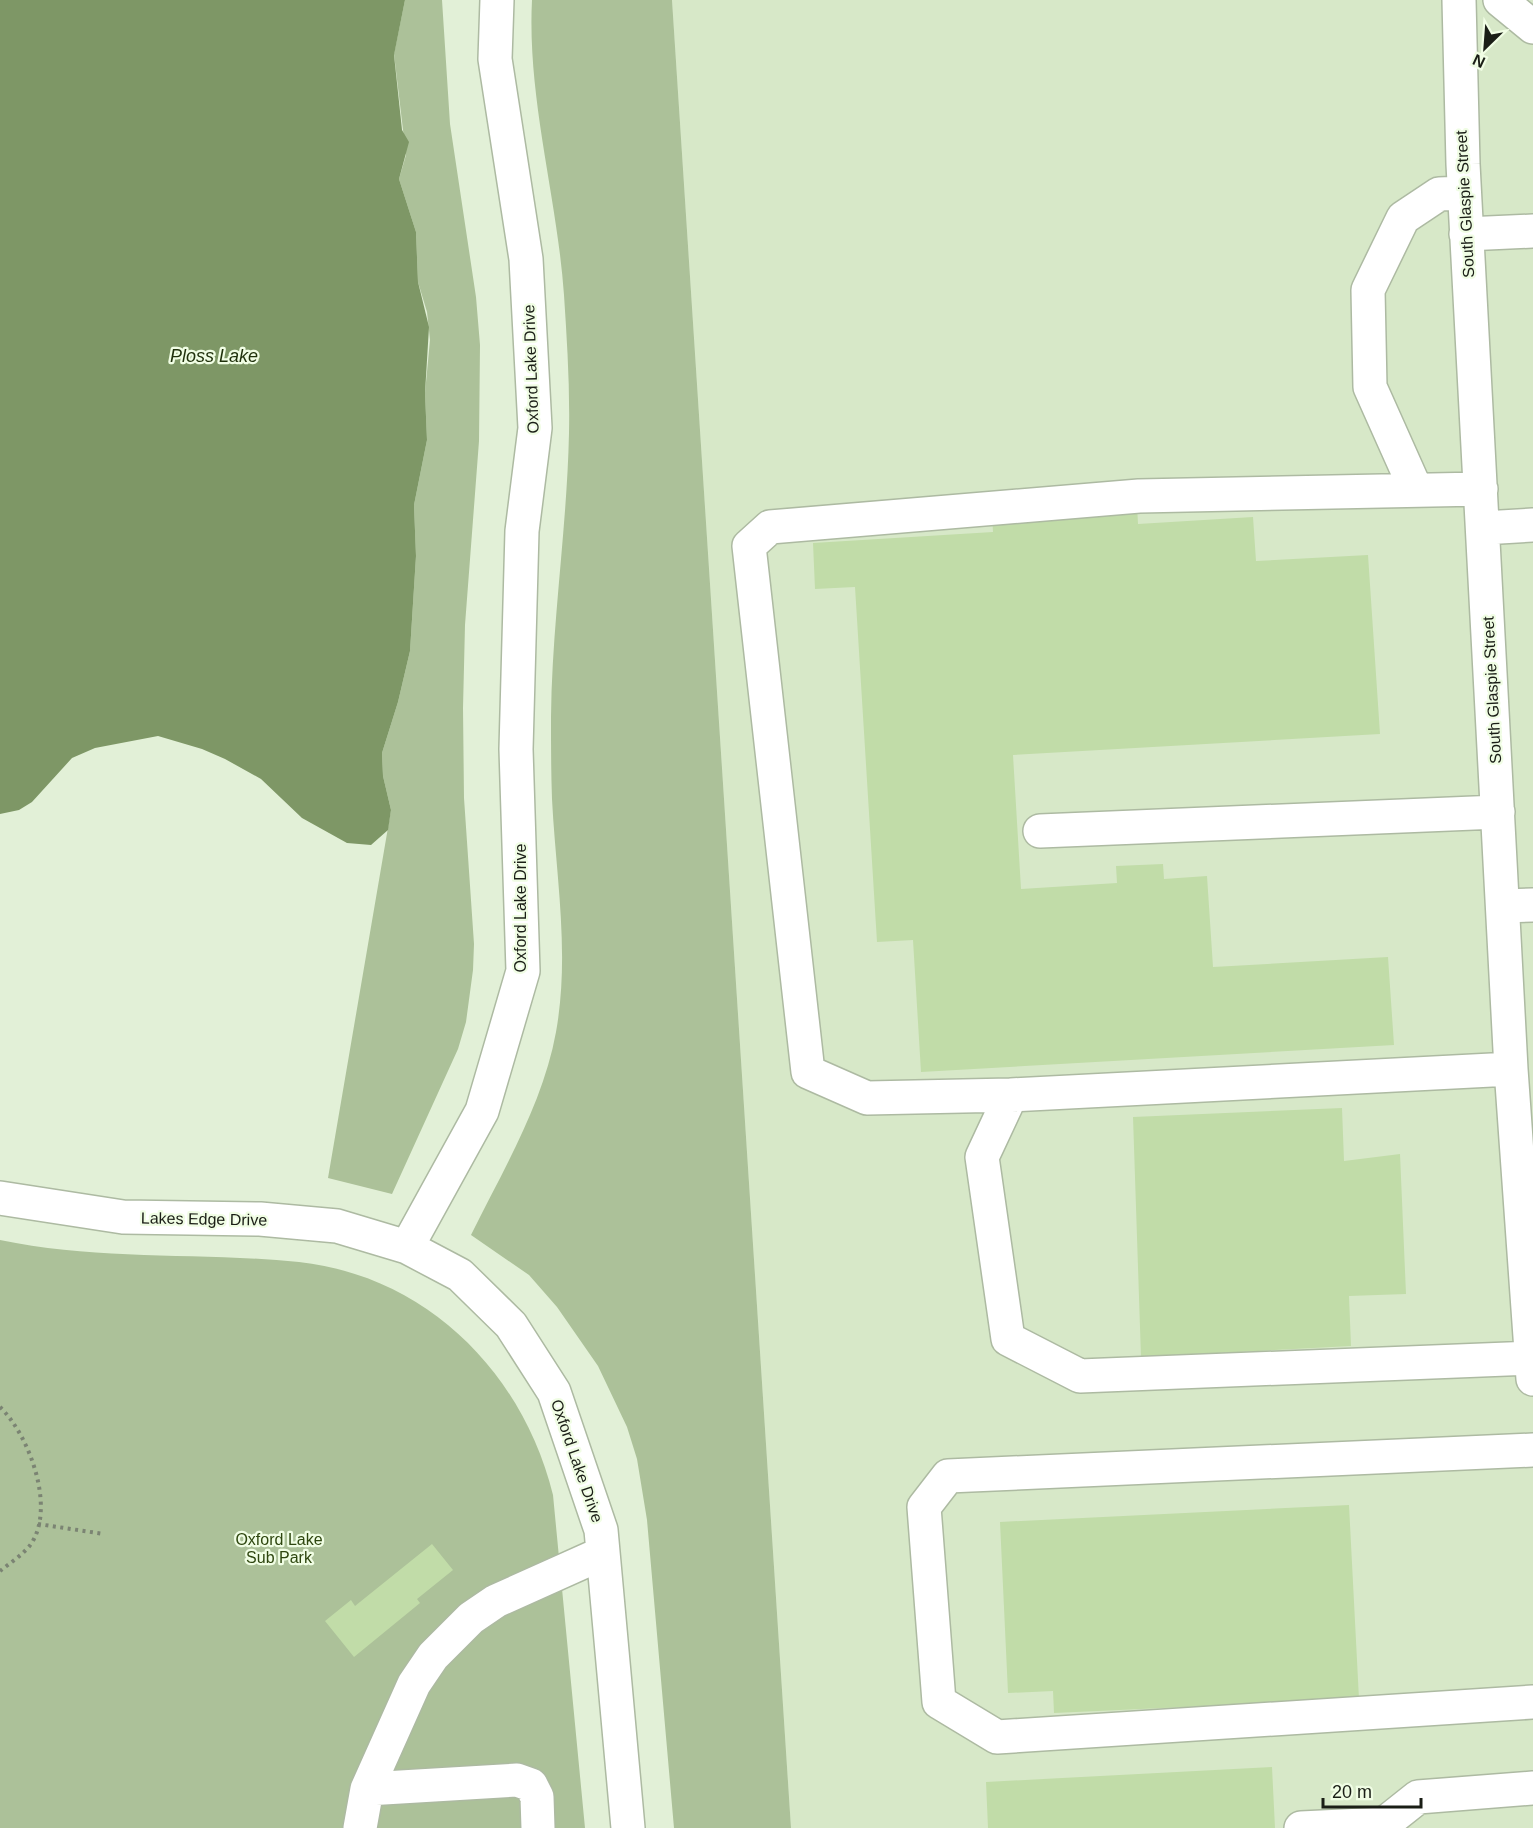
<svg xmlns="http://www.w3.org/2000/svg" width="1533" height="1828" font-family="Arial,sans-serif">
	<style>
		.built { fill: #d7e8c8 }
		.green { fill: #acc199 }
		.water { fill: #7e9766 }
		.building { fill: #c1dca8 }
		.lines { fill: none; stroke-linecap: round; stroke-linejoin: round }
		.minor-casing { stroke: #adbaa2; stroke-width: 36 }
		.path { stroke: #7b8473; stroke-width: 4; stroke-dasharray: 3 4.5; stroke-linecap: butt }
		.minor { stroke: #fff; stroke-width: 33 }
		.labels { text-anchor: middle; dominant-baseline: central; stroke-width: 4.5; stroke-linejoin: round; paint-order: stroke }
		.street-label { font-size: 16px; fill: #1a1e16; stroke: #f0fde4 }
		.park-label { font-size: 16px; fill: #2e460f; stroke: #f0fde4 }
		.water-label { font-size: 18px; font-style: italic; fill: #1f300b; stroke: #f0fde4 }
	</style>
	<rect width="100%" height="100%" fill="#e2f0d7"/>
	<path class="built" d="M672,0H1533V1828H791Z"/>
	<path class="green" d="M405,0H442L450,124L476,297L480,345L479,441L465,625L463,708L464,798L474,944L473,970L466,1022L458,1049L392,1194L328,1178L391,810L383,776L382,753L398,702L410,651L416,556L414,505L427,440L425,393L430,340L427,312L418,282L416,232L399,179L406,155L394,54Z
		M532,0H672L791,1828H674L647,1520L637,1459L627,1427L598,1366L557,1307L529,1275L471,1235C503,1170 543,1104 556,1032C570,954 556,877 552,799C551,772 551,744 551,717C552,622 567,528 569,433C570,387 567,341 564,295C557,196 527,99 532,0Z
		M0,1240C99,1261 200,1252 299,1262C427,1276 523,1373 553,1495L585,1828H0Z"/>
	<path class="water" d="M0,0H405L394,55L402,130L409,142L399,179L416,232L418,282L429,327L425,393L427,440L414,505L416,556L410,651L398,702L382,753L383,776L391,810L388,830L371,845L347,843L302,818L261,779L225,759L202,749L158,736L95,748L72,758L32,802L19,810L0,814Z"/>
	<path class="building" d="M1137,505L1138,524L1253,517L1256,561L1368,555L1380,734L1013,755L1021,889L1117,883L1116,866L1163,864L1164,879L1207,876L1213,967L1388,957L1394,1045L921,1072L913,940L877,942L855,587L815,589L813,543L993,532L992,514Z
		M1342,1108L1344,1161L1400,1154L1406,1294L1349,1296L1351,1346L1141,1357L1133,1117Z
		M1349,1505L1359,1699L1054,1713L1053,1691L1008,1693L1000,1522Z
		M432,1544L453,1570L417,1599L420,1603L354,1657L325,1621L351,1600L355,1606Z
		M1272,1767L1275,1828H988L986,1782Z"/>
	<g class="lines">
		<defs>
			<path id="minor" d="M497,0L495,59L526,259L535,428L522,531L516,749L523,971L482,1111L407,1247L460,1275L511,1325L554,1392L601,1530L628,1828
				M1459,0L1463,164L1511,1069L1533,1379
				M1500,0L1533,27
				M1466,234L1533,231
				M1416,490L1370,387L1368,290L1403,218L1439,194L1464,193
				M1483,528L1533,525
				M1040,831L1498,812
				M1503,906L1533,905
				M1511,1069L1011,1095L982,1157L1008,1339L1080,1376L1531,1358
				M1011,1095L867,1098L808,1072L749,546L770,527L1139,496L1481,489
				M0,1198L123,1217L260,1219L337,1226L407,1247
				M1533,1450L948,1476L924,1507L939,1702L997,1737L1533,1702
				M367,1789L517,1780L531,1785L537,1797L538,1828
				M360,1828L367,1789L414,1684L433,1656L471,1618L496,1601L603,1553
				M1301,1828L1384,1824L1418,1797L1533,1788"/>
		</defs>
		<use href="#minor" class="minor-casing"/>
		<path class="path" d="M0,1407C29,1435 56,1507 31,1544C24,1554 10,1563 0,1571
			M38,1524L104,1534"/>
		<use href="#minor" class="minor"/>
	</g>
	<g class="labels">
		<g class="street-label">
			<text transform="translate(1465 204) rotate(-93)">South Glaspie Street</text>
			<text transform="translate(531 369) rotate(-92)">Oxford Lake Drive</text>
			<text transform="translate(1492 690) rotate(-93)">South Glaspie Street</text>
			<text transform="translate(520 908) rotate(-90)">Oxford Lake Drive</text>
			<text transform="translate(204 1219) rotate(1)">Lakes Edge Drive</text>
			<text transform="translate(577 1461) rotate(71)">Oxford Lake Drive</text>
		</g>
		<g class="park-label">
			<text x="279" y="1539">Oxford Lake<tspan x="279" dy="18">Sub Park</tspan></text>
		</g>
		<g class="water-label">
			<text x="214" y="356">Ploss Lake</text>
		</g>
	</g>
	<g transform="translate(1485 48) rotate(205)" stroke="#f0fde4" stroke-width="4.5" paint-order="stroke">
	<path d="M0-4.5L10 22L0 15L-10 22Z" fill="#1a1e16"/>
	<text y="-9" font-size="16" font-weight="bold" text-anchor="middle" fill="#1a1e16">N</text>
	</g>
	<path d="M1323 1798v9h98v-9" fill="none" stroke="#1a1e16" stroke-width="3"/>
	<text x="1332" y="1798" font-size="18" fill="#1a1e16" stroke="#f0fde4" stroke-width="4.5" paint-order="stroke">20 m</text>
</svg>
